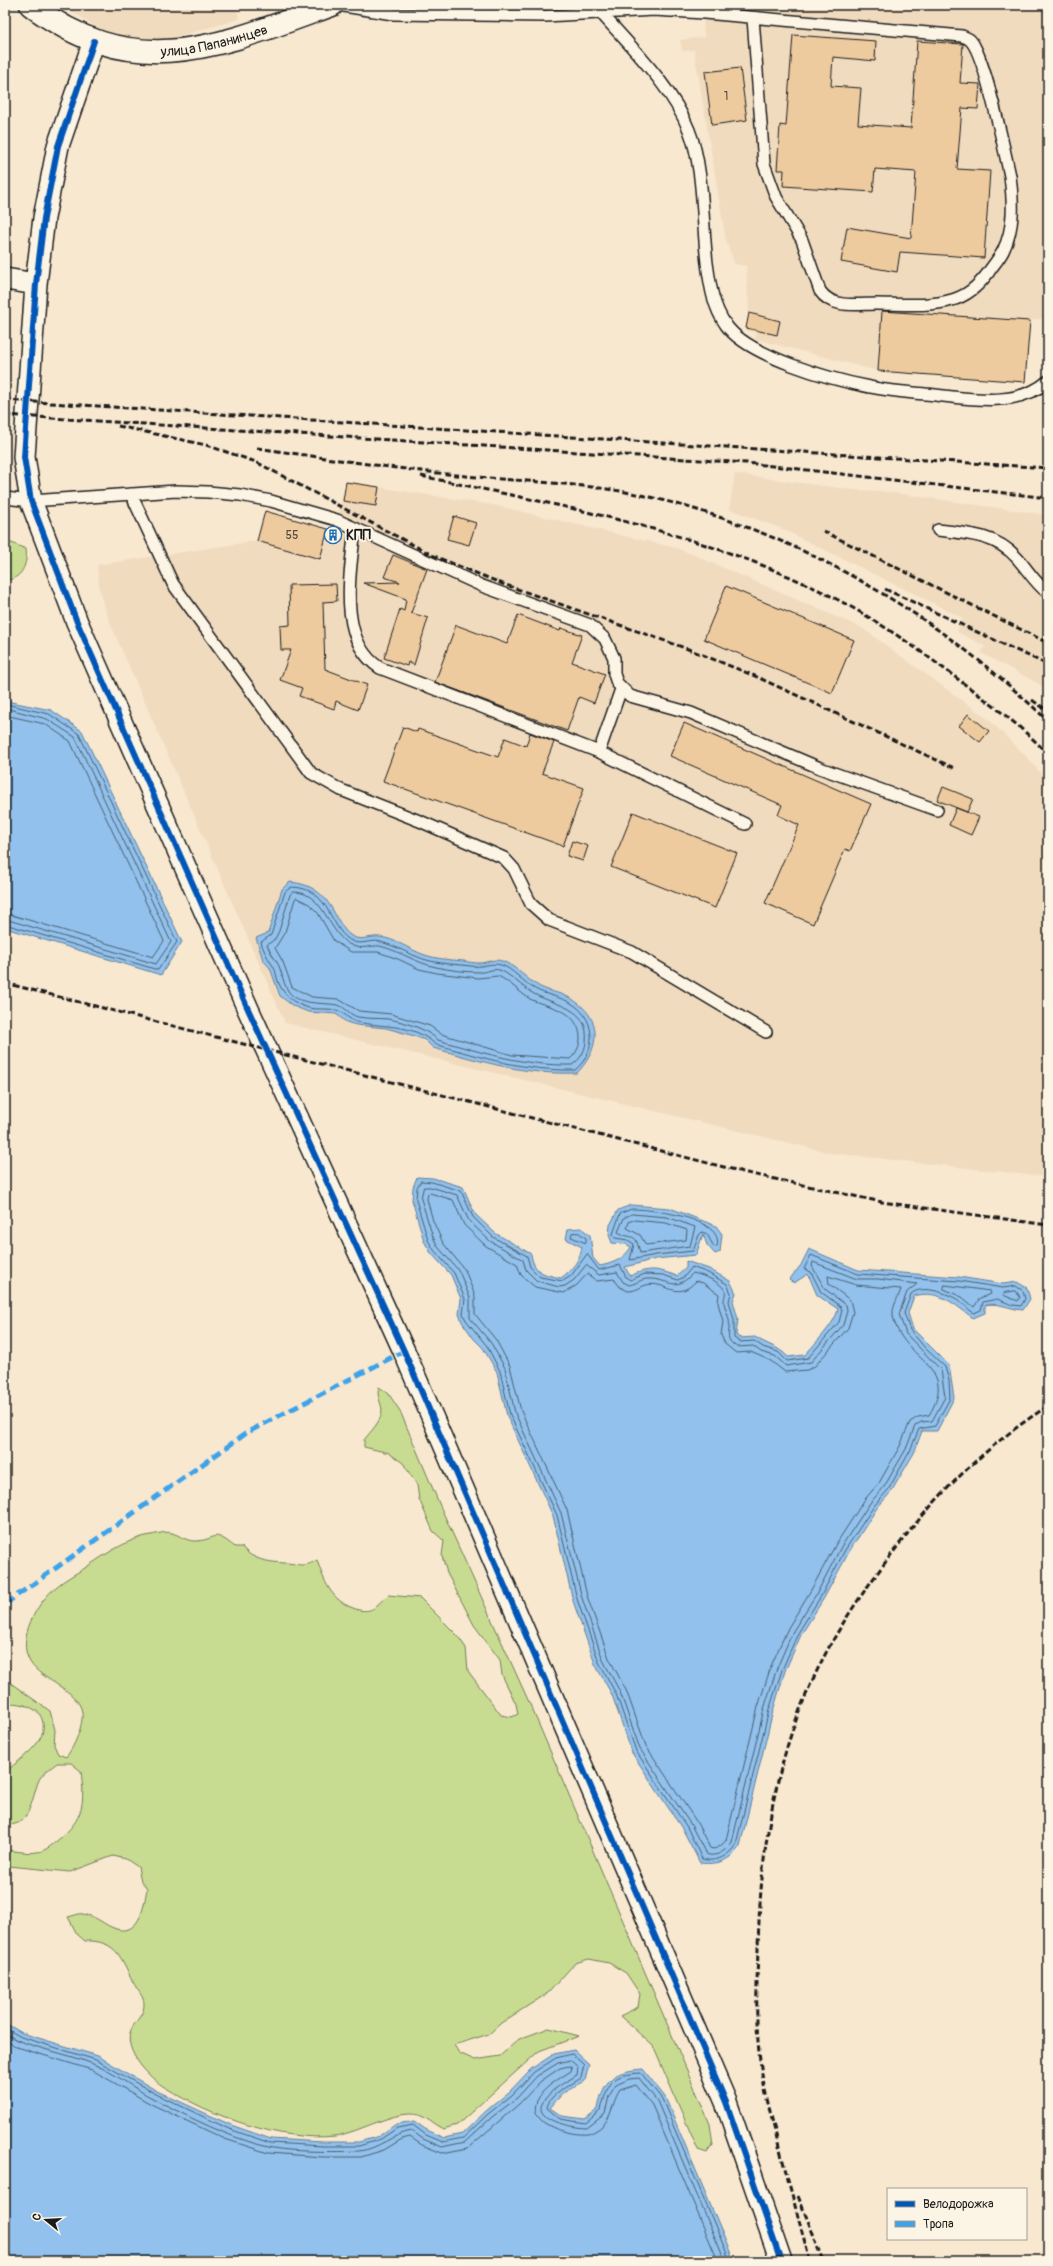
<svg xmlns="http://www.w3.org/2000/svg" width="1053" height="2266" font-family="Pangolin,sans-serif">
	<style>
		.built { fill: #f1dbbe }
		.green { fill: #c8dc91; stroke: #727c56 }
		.water { fill: #91c1ec; stroke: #627f99 }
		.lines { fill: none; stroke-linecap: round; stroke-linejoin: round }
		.shore { stroke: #4b5e6f; stroke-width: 1 }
		.building { fill: #eecb9f; stroke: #1c1c1c }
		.service-casing { stroke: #1c1c1c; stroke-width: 14 }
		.minor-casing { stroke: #1c1c1c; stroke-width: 24 }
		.secondary-casing { stroke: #1c1c1c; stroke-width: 25 }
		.service { stroke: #fcf5e5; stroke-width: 11 }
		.minor { stroke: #fcf5e5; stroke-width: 21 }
		.secondary { stroke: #fcf5e5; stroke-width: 22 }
		.rail { stroke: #1c1c1c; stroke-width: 3; stroke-dasharray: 6 3; stroke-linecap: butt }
		.quiet { stroke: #3da2ea; stroke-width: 5; stroke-dasharray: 10 5; stroke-linecap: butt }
		.cycleway-casing { stroke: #fcf5e5; stroke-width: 8 }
		.cycleway { stroke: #0057b8; stroke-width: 6 }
		.labels { text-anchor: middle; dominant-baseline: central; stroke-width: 4; stroke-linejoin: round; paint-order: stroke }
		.number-label { font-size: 12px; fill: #50483d }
		.street-label { font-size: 14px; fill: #1c1c1c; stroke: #fcf5e5 }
		.poi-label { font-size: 14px; font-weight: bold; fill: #1c1c1c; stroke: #fcf5e5; text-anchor: start }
	</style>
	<rect width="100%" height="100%" fill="#f8e8d0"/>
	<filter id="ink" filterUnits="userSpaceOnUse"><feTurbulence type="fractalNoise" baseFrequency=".025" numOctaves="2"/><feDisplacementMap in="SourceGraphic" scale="8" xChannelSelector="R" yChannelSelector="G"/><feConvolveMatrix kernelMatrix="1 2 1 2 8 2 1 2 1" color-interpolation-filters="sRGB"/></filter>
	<g filter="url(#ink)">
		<path class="built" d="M63,5H236L239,19L166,40L109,36Z
			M703,5H1046L1048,22V317L1030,321L1025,382L878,371L755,339L756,333L746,330L749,313L746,266L735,264L726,241L694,50L682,51L680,40L704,37Z
			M735,474L854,490L881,491L1048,515L1045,575L1048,576V689L981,653L985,646L957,632L963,618L782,529L729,509Z
			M346,482L493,505L676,548L694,555L862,628L988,719L1026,756L1048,782V1177L831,1153L285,1023L110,623L99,588L97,565L256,541L265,511L331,530L332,526H335L337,520Z"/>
		<path class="green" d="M7,541L26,549C28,563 22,580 5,580V542Z
			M379,1387L388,1393L400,1411L441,1508L533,1711L710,2124L713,2145L707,2153L698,2150L653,2046L620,2016L638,2007L640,1994L626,1973L609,1963L589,1959L575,1963L548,1993L501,2023L489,2034L454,2045L459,2053L475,2060L500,2056L519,2039L549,2028L579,2036L539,2051L457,2125L443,2129C435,2125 427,2118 419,2115C396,2109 361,2132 335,2136C280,2142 212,2116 166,2088C150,2079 122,2050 131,2030C135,2021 145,2014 144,2003C144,1997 136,1988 133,1982C121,1958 117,1940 85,1941L77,1934L68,1917C73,1916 79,1913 83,1914C95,1916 101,1922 111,1927C139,1940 144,1908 147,1888L141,1881L138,1867L126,1859L113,1856L70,1872L9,1866L5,1863V1851C16,1850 26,1854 37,1852C44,1852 52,1845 58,1840C84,1819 85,1803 81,1771L71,1763H57C51,1768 44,1772 40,1778C32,1792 32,1830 5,1824V1773C18,1759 50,1743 42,1719C40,1715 39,1712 35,1710C25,1704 16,1702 5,1704V1679L50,1711L55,1730L54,1745L58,1754L66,1757C74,1748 84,1724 82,1712C78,1689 41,1681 30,1662C16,1638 37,1603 56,1587C66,1578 80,1572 91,1564C109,1552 130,1538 151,1535C157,1534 166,1531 172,1533C179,1535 187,1541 194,1541C218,1541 210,1527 235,1547H242C252,1560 268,1562 284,1563C298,1563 302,1569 317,1560C324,1581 331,1600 353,1608C360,1611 368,1612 374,1608C379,1604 383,1599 388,1595L420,1598L457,1635L466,1648L468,1671L501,1715L512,1717L518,1714L516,1704L502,1675L500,1660L474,1625L447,1573L442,1556L444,1541L433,1531L419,1499L417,1485L403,1463L389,1453L364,1447V1440C370,1432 382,1421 382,1410C381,1401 376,1396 379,1387Z"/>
		<path class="water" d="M5,692L11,702L51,710L82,731L182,942L161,975L5,928Z
			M290,882C338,886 332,930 356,938C363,940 372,936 380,937C396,939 410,950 425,955C437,959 451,960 464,961C468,962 474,963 479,963C487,963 493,958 502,961C515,965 525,978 537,985C546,991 558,992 568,997C603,1015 602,1047 577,1073C523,1075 484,1062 433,1048L425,1040L411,1035L386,1028L356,1025L346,1022L336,1014L308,1012L293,1006L280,996L270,968L263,960L256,938L268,933L282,889Z
			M417,1177L433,1178L463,1187L475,1214L495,1233L531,1254C534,1273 543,1274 561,1278C572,1270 580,1260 582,1247L566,1239L568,1229L581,1228L590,1235L593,1258L600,1266C614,1263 624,1259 631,1247L626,1244L612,1243L609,1235L610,1225L618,1210L631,1205L670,1208L716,1226L722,1234L720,1252L715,1254L707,1245L703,1234L696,1255L656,1259L625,1267L630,1276C650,1267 657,1269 677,1276L686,1268V1261L709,1269L730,1281L736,1293L733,1301L738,1319L736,1335L740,1338L755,1337C767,1345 778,1346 788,1357L805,1355C815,1343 835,1324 838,1309L817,1295L808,1274L794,1283L789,1280L801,1265L809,1249L858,1270L959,1277L1003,1284L1017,1282L1027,1288L1030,1299L1023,1310C1009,1309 999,1302 985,1305V1313L973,1318C955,1305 940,1289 914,1296L908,1313L913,1329L949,1365L954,1398L937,1431H922L914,1453L891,1492L877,1508L849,1552L824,1598L801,1635L785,1671L773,1711L740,1846C730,1861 718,1865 700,1863L683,1830L632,1753L612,1695L595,1664L573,1601L553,1516L507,1416L497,1372L483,1348L474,1339L462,1322L459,1314L461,1299L451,1275L431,1253L424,1241L412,1200L413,1187Z
			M5,1374L8,1377L5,1415Z
			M5,2023L22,2033L98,2056L157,2091L231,2125L271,2139L323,2142H359L379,2136L396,2124L414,2121L428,2131L444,2138L462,2134L486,2111L509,2092L531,2069L554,2054L574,2050L589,2064L585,2081L563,2093L550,2108L562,2116L585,2119L598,2109C603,2079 614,2071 643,2069L665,2097L734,2261H5Z"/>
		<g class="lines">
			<path class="shore" d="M5,699L10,705L49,714L79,734L177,942L158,970L5,924
				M5,708L47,719L75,737L171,942L156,964L5,919
				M5,715L45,724L70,741L164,941L153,957L5,913
				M292,887C333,888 328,932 354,942C362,945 373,939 381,942C396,946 409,954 423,959C439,964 455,964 471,966C481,968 491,962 501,965C512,968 524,983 535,989C548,996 563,997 574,1005C597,1021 596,1053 575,1070C525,1071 483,1058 435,1044C412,1023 385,1028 357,1022C349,1020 344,1012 336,1010C327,1008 317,1010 309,1008C294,1004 283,995 278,981C276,976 276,970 273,966C268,958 264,952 261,942L271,935L285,892Z
				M293,892C326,891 327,936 353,946C361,950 371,945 380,946C400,951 416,963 436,967C450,970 465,972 479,972C486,973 492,968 499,970C508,972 523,988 534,994C556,1006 590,1007 586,1042C585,1051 580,1060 572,1065C525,1066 483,1053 438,1040C425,1028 405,1022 388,1019C378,1018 368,1019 358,1017C349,1015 345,1006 337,1005C321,1002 296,1006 287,989C283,982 282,973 279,966C275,958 270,953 267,945L275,939L279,931L290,895Z
				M297,898L309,904L318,913L334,941L351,952H378L398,959L419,969L437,973L478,978L498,976C509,981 519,992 530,999C540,1004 552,1006 562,1011C581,1020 587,1044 570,1059L512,1055L441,1034L430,1026L391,1014L359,1011L338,999L312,997L292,987L283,962L275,948L285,932L295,899Z
				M421,1181L432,1182L461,1191L473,1217L493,1237L527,1256L530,1267L540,1277L563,1281L571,1276L587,1254L599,1270L620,1265L626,1277L630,1280L645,1274L663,1275L678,1280L684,1277L692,1267L708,1273L727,1284L731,1293L729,1301L734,1320V1338L740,1342L754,1341L763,1347L778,1352L787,1361L808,1358L839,1322L842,1310L840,1306L821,1292L811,1272L804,1269L811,1255L858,1274L959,1281L1003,1288L1016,1286L1023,1291L1025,1299L1021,1306L1013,1305L997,1299L983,1302L981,1310L974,1313C968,1310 965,1304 960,1301C948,1293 922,1284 911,1294L904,1313L910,1330L925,1348L945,1367L949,1381L950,1398L935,1426L919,1429L910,1451L888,1490L874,1506L845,1550L821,1596L798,1633L782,1670L769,1710L736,1844C729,1856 716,1863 702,1859L687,1827L636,1751L616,1694L599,1662L577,1599L557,1515L510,1415L500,1371L487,1346L466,1320L463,1314L465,1299L454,1273L434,1250L428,1240L416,1200L417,1188Z
				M424,1187H431L457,1195L469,1221L490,1241L523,1260L526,1270L537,1281L559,1287L565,1286L574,1280L586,1265L599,1275L617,1272L623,1282L629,1285C636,1284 641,1279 647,1279C670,1278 674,1294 693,1273C702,1275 719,1281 724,1289C727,1294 724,1296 724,1301C724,1308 728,1313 729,1320C731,1332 723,1339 737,1347L753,1346L761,1352L775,1356L786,1366L811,1362L843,1325L847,1311L846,1305L825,1289L812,1266L813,1262L857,1279H878L917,1284L907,1292L899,1314L906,1334L941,1370L945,1397L932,1421L921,1422L915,1426L906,1449L884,1487L870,1503L841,1547L817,1593L793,1631L777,1668L764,1709L732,1842C726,1851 716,1858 706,1854L691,1825L640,1749L620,1692L603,1660L582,1598L561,1513L515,1413L505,1368L491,1343L470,1318V1298L459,1271L438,1247L433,1237L421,1199Z
				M430,1193L453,1200L464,1225L486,1246L517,1264L521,1275L535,1287L564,1293L577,1285L587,1274L597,1281L614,1279L620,1287L628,1291C636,1291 640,1287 646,1285C667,1280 676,1303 696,1281L703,1283L719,1294L718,1303L723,1321L721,1335L725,1344L736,1353L751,1352L771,1361L785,1372L807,1370L814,1367L848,1328L853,1312L850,1300L829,1284L828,1276L856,1285L901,1289C899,1297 892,1306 893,1315C900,1361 961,1363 929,1415L918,1417L910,1422L900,1446L879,1483L865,1499L836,1544L811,1590L788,1628L771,1666L758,1707L726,1840C723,1845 715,1851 710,1848L696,1821L646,1746L626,1690L609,1658L587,1596L567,1510L521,1411L510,1366L496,1340L475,1314V1296L465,1270L443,1243L433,1221L427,1199L428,1194Z
				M632,1209C651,1209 725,1218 717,1246L714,1247L707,1234L702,1232L699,1235L693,1251L656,1255L630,1260L634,1244L628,1240L615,1238L613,1234L620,1214Z
				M632,1214L667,1217L695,1227L690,1246L640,1253C635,1230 633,1241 618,1232L624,1218Z
				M634,1220L666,1223L687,1230L686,1240L646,1245L640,1235L627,1228L629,1222Z
				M579,1233L586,1238V1243L571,1237L572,1233Z
				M945,1285L990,1291L991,1294L980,1298L974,1307L962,1297L944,1289Z
				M1016,1291L1020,1297L1018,1301L1003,1295L1004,1293Z
				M5,2028L21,2037L96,2060L156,2094L229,2129L270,2143L323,2146H359L381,2139L397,2128L413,2125L426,2135L443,2142L463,2138L488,2114L512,2095L534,2072L556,2058L572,2054L584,2065L581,2078C570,2086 549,2093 547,2108L560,2119L586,2123L601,2110C608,2084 610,2074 641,2073L662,2099L730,2261
				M5,2034C32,2049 64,2052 93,2064C115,2073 133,2088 154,2099C189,2117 229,2138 268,2147C289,2152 337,2152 359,2151C379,2149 392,2134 412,2131L423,2139L442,2147L465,2142L492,2117L516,2099L537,2076L558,2063L570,2060L578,2067L577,2075C564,2083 551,2089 543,2102C531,2121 576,2128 587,2128L605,2114L609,2096L616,2085L629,2079L639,2078L657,2101L725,2261
				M5,2040L17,2047L92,2070L151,2104L225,2139L268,2153L323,2157H361L384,2150L402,2139L410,2137L422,2145L442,2153L468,2148L520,2103L541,2081L560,2068L569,2066L572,2068L571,2071C559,2079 543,2087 537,2101C526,2125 572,2136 588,2134C614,2125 609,2107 620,2090L636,2085L652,2105L718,2261"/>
		</g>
		<path class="building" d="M793,35L876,41L875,61L833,57L831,86L861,88L858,124L911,128L917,41L963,44L960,83L980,84L978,109L962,108L957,169L990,171L984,258L900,252L897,272L841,262L847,227L911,238L916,172L875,169L873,192L783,186L784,170H777L780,125L786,126Z
			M740,68L747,120L712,125L705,72Z
			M882,311L1030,321L1025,382L878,371Z
			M749,313L780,321L777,335L746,328Z
			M346,482L379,487L376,506L343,501Z
			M265,511L328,529L320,559L257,541Z
			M454,516L476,523L469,545L447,539Z
			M393,555L427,569L411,613L428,618L414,665L408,662L407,666L384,658L400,609L404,611L406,599L363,583L400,582L384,577Z
			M336,584L337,601L323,602L325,669L367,685L358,710L336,701L334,709L299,696L302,688L280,680L291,650H281L280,626L290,625L289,585Z
			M726,586L854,640L832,693L704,639Z
			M518,615L560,631L561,628L582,635L572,662L605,674L594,703L579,697L567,731L435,682L456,625L507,644Z
			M968,714L989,731L980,742L959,726Z
			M684,723L871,804L850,851L845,849L813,924L765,903L799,825L778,815L782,805L670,756Z
			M403,727L417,732L418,729L498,757L505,738L526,746L530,733L554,742L542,773L584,788L563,846L383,781Z
			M943,787L973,799L967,812L937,800Z
			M956,808L979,817L971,835L949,825Z
			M633,812L737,853L715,908L611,867Z
			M572,841L588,846L583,861L567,856Z"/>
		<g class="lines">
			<defs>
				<path id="service" d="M338,5L393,14L545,16L654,10L704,13L962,36C964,37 968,38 970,40C984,52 1005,153 1010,176C1013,201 1015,227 1003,251C999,259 993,265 988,273C979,285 967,296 952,300C929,307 900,304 876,304C857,304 832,309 820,291L802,240L776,197L764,164L753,18
					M602,14C632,48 672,87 689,130C704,167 702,222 707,263C710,285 713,307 726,325C747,356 833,380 870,387C888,391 906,392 925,394C963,397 1016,410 1048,381
					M131,494L173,584L311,773L341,790L422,822L504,858L514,869L531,904L549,920L632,952L766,1032
					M5,498L31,501L176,491L208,492L240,495L271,501L337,520L482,586L590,625L605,639L614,658V674L617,683L630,696L691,713L820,768L937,810
					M355,528C351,570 336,640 380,668L599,752L745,824
					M938,530C967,533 997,535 1017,558C1028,570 1035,583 1048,593
					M599,752L621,689"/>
				<path id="minor" d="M94,41L58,146L44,218L36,284L24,457L31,501L77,622L248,1009L404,1351L726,2102L781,2261
					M5,279L36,284"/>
				<g id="secondary">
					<path id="s1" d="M31,5C136,85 221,45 332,5"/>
				</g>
			</defs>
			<use href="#service" class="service-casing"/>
			<use href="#minor" class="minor-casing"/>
			<use href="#secondary" class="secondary-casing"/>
			<use href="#service" class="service"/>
			<use href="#minor" class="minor"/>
			<use href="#secondary" class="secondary"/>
			<path class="rail" d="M5,400L1048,468
				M5,415L747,463L1048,498
				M118,426L206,445L256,462L434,556L503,584L688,649L755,676L954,768
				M257,448C326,458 396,469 466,476C527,482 590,483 650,497C800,533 938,615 1048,721
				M421,476C552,504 686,528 808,585C863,610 912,644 959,680C990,703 1021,726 1048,754
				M823,531L1048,643
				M885,589L1048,665
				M1032,700L1048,711
				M5,983L747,1173L882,1202L1048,1225
				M798,2196L824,2261
				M810,2261C800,2225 791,2190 781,2154C773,2123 764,2092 760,2060C755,2024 757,1985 758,1949C760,1856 774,1761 814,1677C835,1631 864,1590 894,1551C937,1494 988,1444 1048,1406"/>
			<path class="quiet" d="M5,1604L248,1432L404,1351"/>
			<defs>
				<path id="cycleway" d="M94,41L58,146L44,218L36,284L24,457L31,501L77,622L248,1009L404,1351L726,2102L781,2261"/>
			</defs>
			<use href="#cycleway" class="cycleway-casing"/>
			<use href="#cycleway" class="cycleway"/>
		</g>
	</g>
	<defs>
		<symbol id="building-ring" viewBox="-11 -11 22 22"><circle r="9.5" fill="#fcf5e5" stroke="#1f6fb2" stroke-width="1.5"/><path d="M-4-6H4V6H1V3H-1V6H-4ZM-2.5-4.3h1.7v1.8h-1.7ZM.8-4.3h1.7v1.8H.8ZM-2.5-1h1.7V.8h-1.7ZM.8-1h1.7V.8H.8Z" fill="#1f6fb2"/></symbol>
	</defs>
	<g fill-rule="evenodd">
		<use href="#building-ring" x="323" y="525" width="20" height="20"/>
	</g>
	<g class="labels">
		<g class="number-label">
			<text x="726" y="96">1</text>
			<text x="292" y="535">55</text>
		</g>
		<g class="street-label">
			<text stroke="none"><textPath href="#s1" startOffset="195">улица Папанинцев</textPath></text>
		</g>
		<g class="poi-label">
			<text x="346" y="535">КПП</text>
		</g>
	</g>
	<rect width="1053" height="2266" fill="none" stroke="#fcf5e5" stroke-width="20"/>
	<rect x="10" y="10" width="1033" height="2246" fill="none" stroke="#1c1c1c" stroke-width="1.5" filter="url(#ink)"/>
	<rect x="887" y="2188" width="140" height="52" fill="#fcf5e5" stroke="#a29e95"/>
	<rect x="895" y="2201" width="20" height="6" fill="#0057b8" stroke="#a29e95"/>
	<text x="923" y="2208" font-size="12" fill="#1c1c1c">Велодорожка</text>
	<rect x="895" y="2221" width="20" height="6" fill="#3da2ea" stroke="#a29e95"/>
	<text x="923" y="2228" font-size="12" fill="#1c1c1c">Тропа</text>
	<g transform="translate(46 2220) rotate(288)" stroke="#fcf5e5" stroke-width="3" paint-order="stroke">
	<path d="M0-3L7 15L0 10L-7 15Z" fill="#1c1c1c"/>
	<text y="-6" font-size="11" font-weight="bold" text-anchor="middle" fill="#1c1c1c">С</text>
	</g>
</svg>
